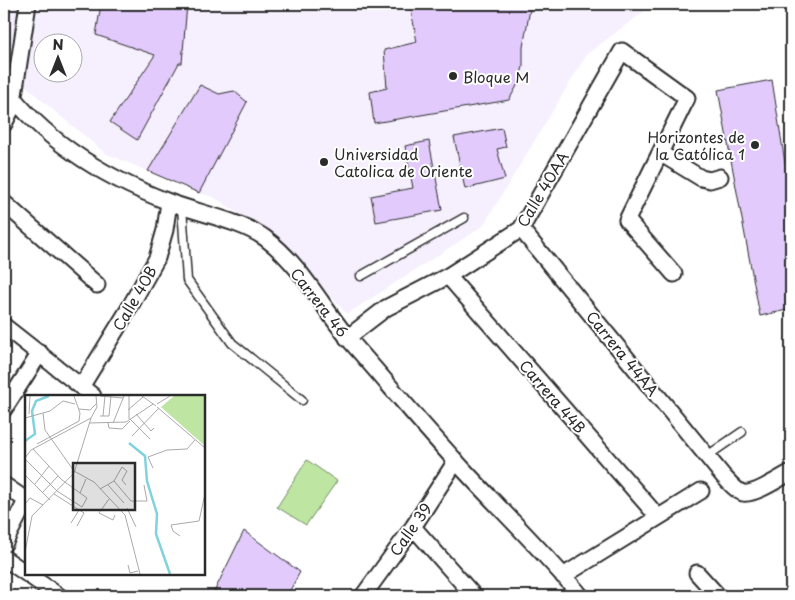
<svg xmlns="http://www.w3.org/2000/svg" width="795" height="600" font-family="'Playpen Sans',sans-serif">
	<style>
		.built { fill: #f6effe; fill-rule: evenodd }
		.green { fill: #bee6a2; stroke: #748866 }
		.building { fill: #e2cbfc; stroke: #2b2b2b }
		.lines { fill: none; stroke-linecap: round; stroke-linejoin: round }
		.service-casing { stroke: #2b2b2b; stroke-width: 11 }
		.minor-casing { stroke: #2b2b2b; stroke-width: 19 }
		.service { stroke: #fff; stroke-width: 8 }
		.minor { stroke: #fff; stroke-width: 15 }
		.poi-dot { fill: #2b2b2b; stroke: #fff; stroke-width: 2 }
		.labels { text-anchor: middle; dominant-baseline: central; stroke-width: 4; stroke-linejoin: round; paint-order: stroke }
		.poi-label { font-size: 15px; fill: #2b2b2b; stroke: #fff; text-anchor: start }
		.street-label { font-size: 15px; fill: #2b2b2b; stroke: #fff }
		.inset-river { fill: none; stroke: #82d2dd; stroke-width: 2.5 }
		.inset-road { fill: none; stroke: #aaa; stroke-width: 1 }
		.view { fill: #2b2b2b; fill-opacity: 0.15; stroke: #2b2b2b; stroke-width: 2.5 }
		.inset-edge { fill: none; stroke: #2b2b2b; stroke-width: 2.5 }
	</style>
	<rect width="100%" height="100%" fill="#fff"/>
	<filter id="ink" filterUnits="userSpaceOnUse"><feTurbulence type="fractalNoise" baseFrequency=".02" numOctaves="2"/><feDisplacementMap in="SourceGraphic" scale="10" xChannelSelector="R" yChannelSelector="G"/><feConvolveMatrix kernelMatrix="1 2 1 2 8 2 1 2 1" color-interpolation-filters="sRGB"/></filter>
	<g filter="url(#ink)">
		<path class="built" d="M4,4H654L587,54L483,226L347,314L283,244L214,197L199,193L105,153L45,103L11,72L4,61ZM42,42H72V72H42Z"/>
		<path class="green" d="M307,460L337,481L306,525L277,507Z"/>
		<path class="building" d="M101,4H187L182,63H179L137,140L110,122L155,55L96,35Z
			M416,4H531L523,47V67L518,84L509,100L374,123L370,92L387,88L384,50L417,42L410,5Z
			M772,80L791,201V309L760,316L718,90Z
			M200,85L219,94L234,91L247,102L199,193L148,171Z
			M502,128L506,147L497,149L505,179L465,189L454,137Z
			M429,141L442,210L376,222L371,196L413,188L405,146Z
			M244,531L300,572L287,596H212Z"/>
		<g class="lines">
			<defs>
				<path id="service" d="M182,207L187,280L232,343L302,400
					M361,276L464,218
					M707,456L742,432"/>
				<path id="minor" d="M4,86C44,141 106,178 169,202C198,213 241,221 265,238C302,265 324,311 353,344C390,386 425,428 463,469C502,511 544,552 581,596
					M4,124L12,108L28,4
					M660,153L701,178L710,180L720,177
					M4,203L97,285
					M521,229L724,477C729,482 736,491 743,493C755,495 780,478 791,472
					M448,276L658,517
					M4,326L93,396
					M347,338L386,308L448,276L521,229L622,51L687,98L627,220L674,274
					M81,387L127,312L157,258L165,230L169,202
					M4,409L40,353
					M4,485L26,500
					M413,527L474,596
					M4,544L26,501
					M4,558L59,596
					M697,573L718,596
					M563,576L701,491
					M363,596L413,527L456,461"/>
			</defs>
			<use href="#service" class="service-casing"/>
			<use href="#minor" class="minor-casing"/>
			<use href="#service" class="service"/>
			<use href="#minor" class="minor"/>
		</g>
	</g>
	<g class="poi-dot">
		<circle cx="453" cy="76" r="5"/>
		<circle cx="755" cy="145" r="5"/>
		<circle cx="324" cy="162" r="5"/>
	</g>
	<g class="labels">
		<g class="poi-label">
			<text x="463" y="76">Bloque M</text>
			<text x="745" y="136" text-anchor="end">Horizontes de<tspan x="745" dy="17">la Católica 1</tspan></text>
			<text x="334" y="153">Universidad<tspan x="334" dy="17">Catolica de Oriente</tspan></text>
		</g>
		<g class="street-label">
			<text transform="translate(542 189) rotate(-59)">Calle 40AA</text>
			<text transform="translate(134 298) rotate(-60)">Calle 40B</text>
			<text transform="translate(320 302) rotate(52)">Carrera 46</text>
			<text transform="translate(623 353) rotate(51)">Carrera 44AA</text>
			<text transform="translate(553 396) rotate(49)">Carrera 44B</text>
			<text transform="translate(410 529) rotate(-55)">Calle 39</text>
		</g>
	</g>
	<g transform="translate(25 395)">
		<rect width="180" height="180" fill="#fff"/>
		<path d="M149,1H180V51L136,12Z" fill="#bee6a2"/>
		<path class="inset-river" d="M0,46L10,39L7,16L11,6L24,1M104,48L120,61L122,86L132,119L131,139L145,179"/>
		<path class="inset-road" d="M75,1L98,3M104,1V24M117,1L131,11M132,9L145,1M132,12L180,53M54,14L65,15L71,9M103,15L118,2M18,18L20,35L49,76L69,87L100,120L115,179M4,19L5,1M111,19L126,36L129,33M75,21H84L86,1M78,21L80,1M0,23L25,16L38,6L50,9M105,24L125,44M65,28L101,27L128,9M83,28L84,33L97,34L105,26M88,28L99,1M107,41L134,13M12,49L54,26L55,18L49,1M0,63L6,55L66,23L72,12L71,1M0,64L32,96L57,112L62,103L37,85L8,54M128,73L123,62L142,55L162,54L170,45M0,80L25,105M89,86L106,106H122L119,90M10,89L24,71M83,90L99,108M75,94L89,86L97,72L102,76L97,85L101,90M18,97L33,81M55,98L61,84M29,99L59,118L52,131M84,104L74,118L88,125L90,120M0,109L5,103L18,110M102,113L111,132M46,128L54,115M155,141L148,136L146,130L174,126L180,99M0,157L7,121L49,78L66,23M103,170L105,178L113,176"/>
		<path class="view" d="M48,68H110V115H48Z"/>
		<rect width="180" height="180" class="inset-edge"/>
	</g>
	<rect width="795" height="600" fill="none" stroke="#fff" stroke-width="20"/>
	<rect x="10" y="10" width="775" height="580" fill="none" stroke="#2b2b2b" stroke-width="2" filter="url(#ink)"/>
	<g transform="translate(58 58)"><circle r="24" fill="#ffffff" stroke="#aaaaaa"/>
	<path d="M0-4L9 19L0 12L-9 19Z" fill="#2b2b2b"/>
	<text y="-8" font-size="14" font-weight="bold" text-anchor="middle" fill="#2b2b2b">N</text>
	</g>
</svg>
